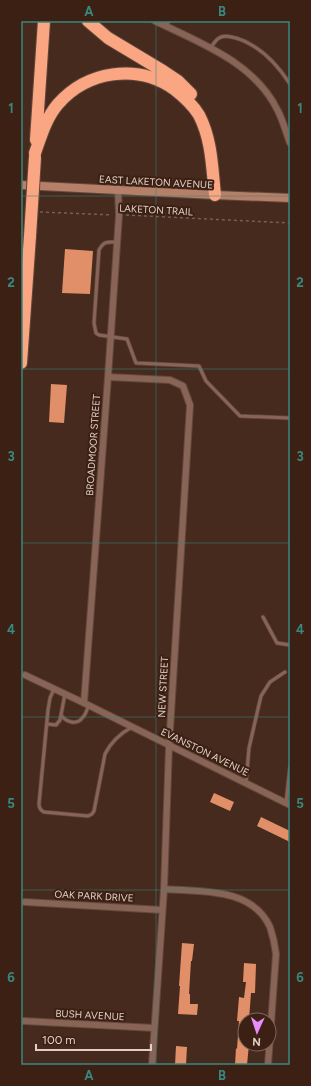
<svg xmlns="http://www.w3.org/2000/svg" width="311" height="1086" font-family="Figtree,sans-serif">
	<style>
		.building { fill: #e08f68 }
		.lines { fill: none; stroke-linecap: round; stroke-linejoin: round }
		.lane-casing { stroke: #62483c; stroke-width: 4.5 }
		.street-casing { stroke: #62483c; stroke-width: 8 }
		.secondary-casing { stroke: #62483c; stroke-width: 10 }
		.highway-casing { stroke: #62483c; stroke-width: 14 }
		.path { stroke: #775f53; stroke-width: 1.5; stroke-dasharray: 3 3; stroke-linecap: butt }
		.lane { stroke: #876456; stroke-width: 3 }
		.street { stroke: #876456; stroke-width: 6 }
		.secondary { stroke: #b67f68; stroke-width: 8 }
		.highway { stroke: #fba683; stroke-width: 12 }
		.highway-bridge-casing { stroke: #62483c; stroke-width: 14; stroke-linecap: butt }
		.highway-bridge { stroke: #fba683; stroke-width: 12 }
		.grid { fill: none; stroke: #398880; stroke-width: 1; stroke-opacity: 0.55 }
		.labels { text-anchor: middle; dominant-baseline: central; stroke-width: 4; stroke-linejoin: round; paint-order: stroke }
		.street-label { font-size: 10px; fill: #e2d0c7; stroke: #3b2013 }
		.neatline { fill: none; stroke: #398880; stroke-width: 1.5 }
		.grid-label { font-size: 13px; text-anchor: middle; font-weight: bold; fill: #398880 }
	</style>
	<rect width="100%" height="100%" fill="#462a1d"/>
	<path class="building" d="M65,249L93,251L90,294L62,293Z
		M51,384L67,385L64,423L49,422Z
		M214,793L234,802L230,811L210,802Z
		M261,817L290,831V842L257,826Z
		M182,943L194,944L192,961H191L189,994H190V1004H198L197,1015L178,1014L180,986H179Z
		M244,963L256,964L255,993H251L249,1020H245V1044H249L247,1065H235L236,1048L237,1049L239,1021H237L239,997L244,998L246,982H243Z
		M176,1046L187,1047L186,1065H175Z"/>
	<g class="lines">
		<defs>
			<path id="lane" d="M166,26L169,21
				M211,48C213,44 216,39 221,37C226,35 231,37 236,38C259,45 277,64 290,84
				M117,242C107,242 104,241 99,250L94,323L96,333L99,335L127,339L136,363L199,366L206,381L240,416L290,418
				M263,617L277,643L290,645
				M54,689L50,698L48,710L39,804C39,808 40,810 44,812L88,816L92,814L94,811L105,754C111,742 121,733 132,727
				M61,715C66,722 77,726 83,717C86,714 87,709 89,705
				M47,724L56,725L60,720L65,694
				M246,783L249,748L261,696L270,682L285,672
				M286,803L290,767"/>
			<path id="street" d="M155,21C201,43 255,63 278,111C283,121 286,132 290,143
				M108,377L170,380L183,386L190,405L169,746L164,889L152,1065
				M25,675L84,703L290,805
				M84,703L108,377L119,215L118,190
				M164,889C200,892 252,887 270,927C273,936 275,945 276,954L268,1065
				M25,902L162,910
				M24,1021L154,1028"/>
			<path id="secondary" d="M21,185L215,195L290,198"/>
			<path id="highway" d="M88,21L108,38L163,71L178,81L191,94
				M36,140L44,21
				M35,153C41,136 46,118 58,104C87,71 137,63 174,89C183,96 193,105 199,115C212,140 212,168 215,195
				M21,363L30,236"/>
		</defs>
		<use href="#lane" class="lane-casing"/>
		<use href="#street" class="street-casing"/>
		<use href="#secondary" class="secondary-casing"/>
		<use href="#highway" class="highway-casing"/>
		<path class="path" d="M40,212L112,215
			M126,215L290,223"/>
		<use href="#lane" class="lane"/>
		<use href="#street" class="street"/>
		<use href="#secondary" class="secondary"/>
		<use href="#highway" class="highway"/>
		<defs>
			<path id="highway-bridge" d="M30,236L35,157"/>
		</defs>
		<use href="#highway-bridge" class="highway-bridge-casing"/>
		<use href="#highway-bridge" class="highway-bridge"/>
	</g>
	<path class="grid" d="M156,21V1065M21,196H290M21,369H290M21,543H290M21,717H290M21,890H290"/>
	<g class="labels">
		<g class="street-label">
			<text transform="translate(156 182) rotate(3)">EAST LAKETON AVENUE</text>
			<text transform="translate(156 210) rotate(3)">LAKETON TRAIL</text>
			<text transform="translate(93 445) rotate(-86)">BROADMOOR STREET</text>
			<text transform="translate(163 687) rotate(-87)">NEW STREET</text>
			<text transform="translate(205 752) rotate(26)">EVANSTON AVENUE</text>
			<text transform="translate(94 896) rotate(3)">OAK PARK DRIVE</text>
			<text transform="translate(90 1015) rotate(3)">BUSH AVENUE</text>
		</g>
	</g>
	<rect width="311" height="1086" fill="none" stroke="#3b2013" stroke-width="44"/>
	<g transform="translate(257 1032) rotate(183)"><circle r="19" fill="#3b2013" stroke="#7e665b"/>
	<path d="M0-3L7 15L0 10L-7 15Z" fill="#ea8dfc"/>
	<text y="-6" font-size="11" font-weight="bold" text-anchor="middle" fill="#e2d0c7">N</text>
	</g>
	<path d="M36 1044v6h115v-6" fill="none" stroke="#e2d0c7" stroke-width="2"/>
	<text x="42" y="1044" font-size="12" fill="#e2d0c7" stroke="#3b2013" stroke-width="3" paint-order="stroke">100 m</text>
	<rect x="22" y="22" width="267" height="1042" class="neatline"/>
	<g class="grid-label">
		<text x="89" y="16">A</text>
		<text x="222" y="16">B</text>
		<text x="11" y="113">1</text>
		<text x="300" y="113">1</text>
		<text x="11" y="287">2</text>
		<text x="300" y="287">2</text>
		<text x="11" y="461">3</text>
		<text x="300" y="461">3</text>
		<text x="11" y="634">4</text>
		<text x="300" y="634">4</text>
		<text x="11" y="808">5</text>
		<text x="300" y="808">5</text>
		<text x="11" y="982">6</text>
		<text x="300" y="982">6</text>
		<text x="89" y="1080">A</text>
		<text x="222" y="1080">B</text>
	</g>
</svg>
